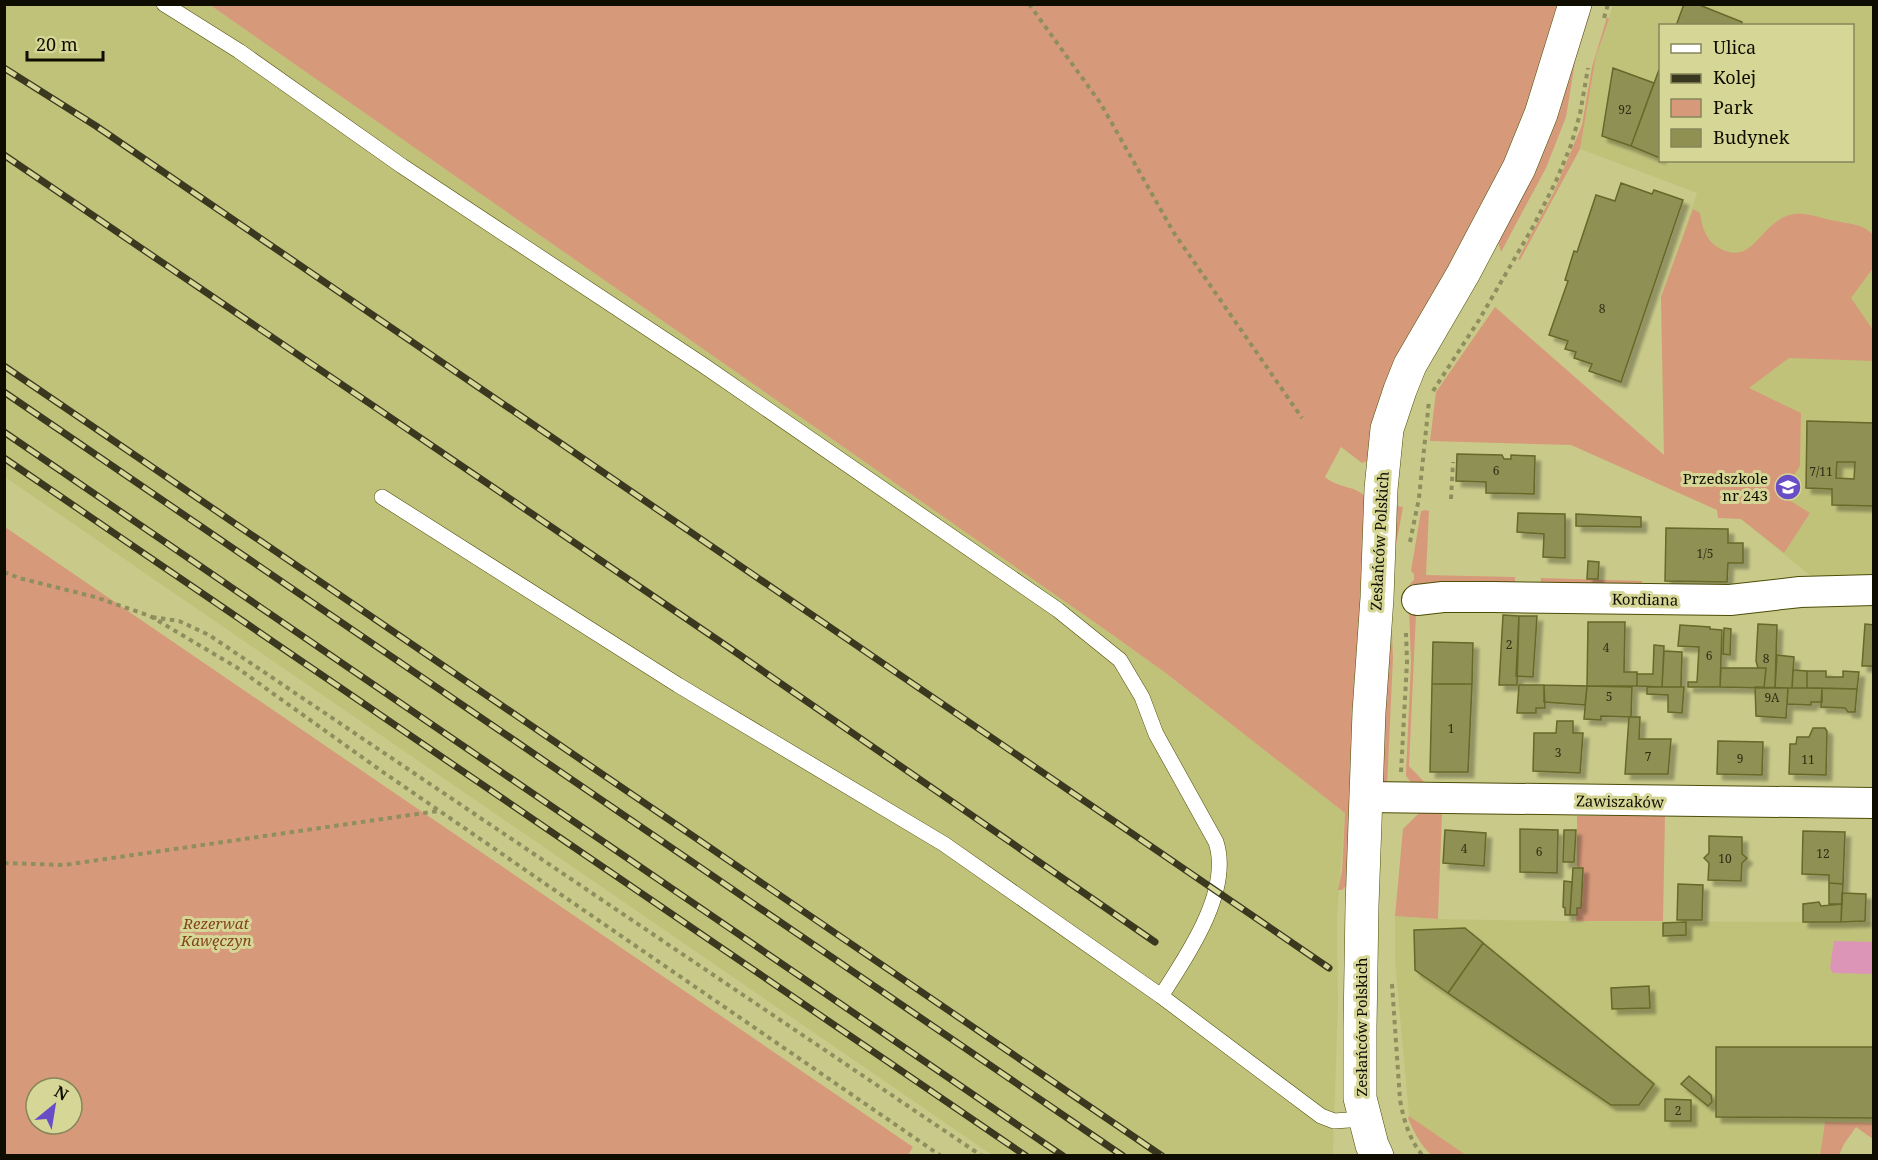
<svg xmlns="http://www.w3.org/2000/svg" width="1878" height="1160" font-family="'Noto Serif',serif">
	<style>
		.built { fill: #c1c27a; fill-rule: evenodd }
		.green { fill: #d69a7a; fill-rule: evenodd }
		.water { fill: #dc94b7 }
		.building { fill: #8f9052; stroke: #676729; stroke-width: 1.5; fill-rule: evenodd; filter: url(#shadow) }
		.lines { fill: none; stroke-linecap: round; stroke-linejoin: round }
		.service-casing { stroke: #4c4c07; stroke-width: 16 }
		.minor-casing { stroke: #4c4c07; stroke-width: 32 }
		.secondary-casing { stroke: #4c4c07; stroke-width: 34 }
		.path { stroke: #8e8e5e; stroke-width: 4; stroke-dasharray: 4.5 4.5; stroke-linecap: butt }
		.service { stroke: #fff; stroke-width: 15 }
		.minor { stroke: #fff; stroke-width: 30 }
		.secondary { stroke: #fff; stroke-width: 33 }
		.rail-casing { stroke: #3a3920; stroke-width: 7 }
		.rail { stroke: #d6d797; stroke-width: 4.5; stroke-dasharray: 14; stroke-linecap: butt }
		.labels { text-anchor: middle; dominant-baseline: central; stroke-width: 6; stroke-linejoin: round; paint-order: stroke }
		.number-label { font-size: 12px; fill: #2e2e14 }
		.poi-label { font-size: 15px; fill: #0e0d00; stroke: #d6d797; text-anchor: end }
		.street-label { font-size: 15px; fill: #0e0d00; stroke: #d6d797 }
		.park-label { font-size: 15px; font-style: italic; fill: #83431b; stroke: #d6d797 }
	</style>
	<defs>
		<filter id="shadow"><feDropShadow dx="5.5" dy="5.5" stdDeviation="1.5" flood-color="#0004"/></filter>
	</defs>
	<rect width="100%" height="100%" fill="#c9ca8a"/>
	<path class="built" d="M5,5H210L1110,633L1167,674L1345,813L1337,918L1338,1002L1333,1155H992L5,477Z
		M1613,5H1873V575L1813,578L1664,456L1661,297L1697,193L1580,149L1596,56ZM1660,26H1852V160H1660Z
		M1395,916L1438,919L1564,921L1873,922V1123L1825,1122L1820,1155H1466L1409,1116L1395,962Z"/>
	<path class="green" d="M210,5H1563L1521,132L1370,460L1362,463L1341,447L1325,477C1340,490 1357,484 1368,500L1346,886L1342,890H1338L1342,871L1345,813L1167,674L1110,633Z
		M1590,14L1575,62L1566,117L1546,168L1501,252L1498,242L1582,23Z
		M1607,17L1609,19L1596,56L1580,149L1520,260L1518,259L1554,192L1582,125L1592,67Z
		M1693,209L1700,213C1702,227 1706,241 1719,248C1755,268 1760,218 1795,214C1807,212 1824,219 1836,221C1849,224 1864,224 1873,235V268L1851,298L1873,330V361L1789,358L1749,388L1801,413L1800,466L1781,495L1810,513L1784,553L1741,519L1718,518L1717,510L1571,445L1430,441L1436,392L1495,307L1664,455L1661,297Z
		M1396,506L1403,507L1395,551L1391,608L1393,658L1387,787L1381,779Z
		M1425,510L1429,511L1426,575L1515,577V591L1409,593L1410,584L1414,580V574L1411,571L1421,511Z
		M5,527L913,1147L908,1155H5ZM36,1088H72V1124H36Z
		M1541,578L1642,581V594L1540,592Z
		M1409,607L1416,614L1409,766L1428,786L1413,785L1406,776V772L1411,662Z
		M1419,813H1442L1438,919L1395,916L1403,829Z
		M1577,816H1665L1663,921H1576L1582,868H1577Z
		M1409,1116L1466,1155H1431C1420,1144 1414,1132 1408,1118Z
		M1825,1122L1873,1123V1139L1856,1127L1844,1144L1839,1155H1820Z"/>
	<path class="water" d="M1834,941L1873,942V974L1833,973L1830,968Z"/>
	<path class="building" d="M1684,4H1697L1742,22L1741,26H1676Z
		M1660,67V158L1631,146Z
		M1613,68L1654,83L1631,146L1602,136Z
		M1621,183L1652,194L1654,190L1683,200L1621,382L1589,371L1592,364L1574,358L1576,352L1565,349L1568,341L1549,335L1568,281L1565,280L1574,251L1577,252L1596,195L1615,201Z
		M1807,421L1874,423V506L1832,505V489L1806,488ZM1837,462H1855L1854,479L1836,478Z
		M1457,454L1502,455L1504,459H1511V455L1535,456L1534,494L1486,493V482L1456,481Z
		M1518,513L1565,514V558L1543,557L1544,534L1517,532Z
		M1576,514L1641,517V527L1576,526Z
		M1666,528L1728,529V543H1743V563H1728L1727,582L1665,581Z
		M1588,561L1599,562L1598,579H1587Z
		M1503,615L1519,616L1517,685H1499Z
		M1519,616H1537L1533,677L1516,676Z
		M1588,622H1625L1624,672H1637V686H1587Z
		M1758,624L1777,625L1775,688H1764L1766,668H1758L1756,661Z
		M1865,624L1874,625V666H1862Z
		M1680,625L1710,627V629L1722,630L1720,687H1688V682H1697L1699,647L1678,646Z
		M1724,628L1731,629L1730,655L1723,654Z
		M1433,642L1473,643L1472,684H1432Z
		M1654,645L1664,646L1662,687L1637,686V674H1653Z
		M1664,651L1682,652L1681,687H1662Z
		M1777,655L1794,657L1792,688H1775Z
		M1721,668H1766L1764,688L1720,687Z
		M1793,670L1807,671V688H1792Z
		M1807,671H1826V677H1843V671L1859,672L1857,689L1807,688Z
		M1432,684H1472L1468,772H1430Z
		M1519,685H1544L1545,708H1536V713H1517Z
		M1544,685L1587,686L1585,705L1544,702Z
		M1587,686L1632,687L1631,717L1601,716V720L1584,719Z
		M1647,687H1684L1682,713L1668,712V695L1647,694Z
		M1755,687L1788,688L1786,718L1756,716Z
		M1788,688H1822V702H1811V705L1787,704Z
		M1822,688L1857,689L1855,712H1848L1845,708L1821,707Z
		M1629,717H1640L1639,739H1671L1668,774H1625Z
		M1557,721H1573V733H1583L1580,773L1533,771L1534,733H1556Z
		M1813,728H1825L1827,731L1826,775L1789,774L1790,744H1796L1797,737H1809Z
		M1718,741L1763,742L1762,775L1717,774Z
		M1520,829L1558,830L1557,873L1520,872Z
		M1445,830L1486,833L1484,866L1443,863Z
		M1564,830H1576L1574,862H1563Z
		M1803,831L1845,832L1843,884L1829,883V875L1802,874Z
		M1709,836L1742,837V854L1747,858L1742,863L1741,881L1708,880L1709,863L1704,858L1709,853Z
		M1573,868H1583L1581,908H1577V915H1570Z
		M1564,881L1572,882L1570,915H1565V908L1563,907Z
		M1829,883L1843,884L1842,904H1829Z
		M1678,884L1703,885L1702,920H1677Z
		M1842,893L1866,894L1865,921L1841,922Z
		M1819,902L1821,906L1842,904L1841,922H1803V904Z
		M1686,922V935L1663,936V923Z
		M1465,928L1483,943L1448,993L1415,970L1414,930Z
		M1483,943L1654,1084L1639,1105H1611L1448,993Z
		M1649,986L1650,1008L1612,1009L1611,988Z
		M1716,1047H1874V1118L1716,1117Z
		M1689,1076L1711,1095L1712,1102L1708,1106L1681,1084Z
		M1665,1099L1691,1100V1121H1665Z"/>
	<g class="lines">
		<defs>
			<path id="service" d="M164,4L239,51L402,166L703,365L1058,610L1120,660L1142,697L1156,734L1216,842C1232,891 1187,956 1161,996
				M382,497L678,685L944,844L1161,996L1321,1116L1334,1121L1364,1119"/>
			<path id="minor" d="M1417,600L1443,597H1493L1730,600L1800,592L1874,590
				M1366,797L1874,803"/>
			<path id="secondary" d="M1377,1156L1372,1145L1360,1098V1028L1362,906L1369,712L1377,598L1381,489L1387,429L1400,390L1410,365L1463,274L1519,168L1541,114L1575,4"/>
		</defs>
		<use href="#service" class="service-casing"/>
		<use href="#minor" class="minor-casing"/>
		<use href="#secondary" class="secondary-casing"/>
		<path class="path" d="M1029,4L1101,104L1174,233L1302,418
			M1604,18L1608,4
			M1433,391L1479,320L1534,225L1556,181L1571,145L1580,114L1588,68
			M1451,499L1453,462
			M1410,542L1419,498L1429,401
			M4,572L19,578L95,597L150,616L236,667L380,770L941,1156
			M152,617L179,621L209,635L982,1156
			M1401,772L1407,662L1406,633
			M4,863L64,865L438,811
			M1392,984L1400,1100C1404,1121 1409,1139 1423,1156"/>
		<use href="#service" class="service"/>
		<use href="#minor" class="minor"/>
		<use href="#secondary" class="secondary"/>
		<defs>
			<path id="rail" d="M4,68L96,126L1329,968
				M4,155L731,649L1155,942
				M4,366L1162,1156
				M4,392L1123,1156
				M4,432L1063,1156
				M4,458L1026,1156"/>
		</defs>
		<use href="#rail" class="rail-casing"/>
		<use href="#rail" class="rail"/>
	</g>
	<defs>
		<symbol id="school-disc" viewBox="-11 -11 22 22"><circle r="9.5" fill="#694dc6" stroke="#d6d797"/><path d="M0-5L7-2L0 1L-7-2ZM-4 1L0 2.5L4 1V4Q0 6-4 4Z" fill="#fff"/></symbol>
	</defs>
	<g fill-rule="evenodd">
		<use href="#school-disc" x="1773" y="472" width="30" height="30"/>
	</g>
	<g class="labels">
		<g class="number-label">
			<text x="1625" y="109">92</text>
			<text x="1602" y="308">8</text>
			<text x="1496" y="470">6</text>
			<text x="1821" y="471">7/11</text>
			<text x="1705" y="553">1/5</text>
			<text x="1509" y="644">2</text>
			<text x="1606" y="647">4</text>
			<text x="1709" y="655">6</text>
			<text x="1766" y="658">8</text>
			<text x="1609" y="696">5</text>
			<text x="1772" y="697">9A</text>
			<text x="1451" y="728">1</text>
			<text x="1558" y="752">3</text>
			<text x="1648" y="756">7</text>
			<text x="1740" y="758">9</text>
			<text x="1808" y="759">11</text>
			<text x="1464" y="848">4</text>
			<text x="1539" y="851">6</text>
			<text x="1823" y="853">12</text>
			<text x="1725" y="858">10</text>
			<text x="1678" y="1110">2</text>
		</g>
		<g class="poi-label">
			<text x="1768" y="478">Przedszkole<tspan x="1768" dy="17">nr 243</tspan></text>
		</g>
		<g class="street-label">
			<text transform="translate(1379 541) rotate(-87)">Zesłańców Polskich</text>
			<text transform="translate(1645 599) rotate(1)">Kordiana</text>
			<text transform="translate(1620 801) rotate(1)">Zawiszaków</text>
			<text transform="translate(1361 1027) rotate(-90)">Zesłańców Polskich</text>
		</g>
		<g class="park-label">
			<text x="216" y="923">Rezerwat<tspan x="216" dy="17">Kawęczyn</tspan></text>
		</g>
	</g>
	<rect width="1878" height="1160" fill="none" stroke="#0e0d00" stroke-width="12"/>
	<rect x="1659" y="24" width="195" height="138" fill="#d6d797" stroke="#86865b" stroke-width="1.5"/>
	<rect x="1671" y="44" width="30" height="9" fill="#ffffff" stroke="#86865b" stroke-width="1.5"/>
	<text x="1713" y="54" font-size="18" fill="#0e0d00">Ulica</text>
	<rect x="1671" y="74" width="30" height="9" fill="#3a3920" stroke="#86865b" stroke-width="1.5"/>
	<text x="1713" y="84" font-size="18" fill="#0e0d00">Kolej</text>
	<rect x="1671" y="99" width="30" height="18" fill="#d69a7a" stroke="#86865b" stroke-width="1.5"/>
	<text x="1713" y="114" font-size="18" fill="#0e0d00">Park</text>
	<rect x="1671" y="129" width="30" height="18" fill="#8f9052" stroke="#86865b" stroke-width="1.5"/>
	<text x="1713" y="144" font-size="18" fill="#0e0d00">Budynek</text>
	<g transform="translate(54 1106) rotate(30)"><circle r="28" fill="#d6d797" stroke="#86865b" stroke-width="1.5"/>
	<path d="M0-4.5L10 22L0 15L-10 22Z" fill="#694dc6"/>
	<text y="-9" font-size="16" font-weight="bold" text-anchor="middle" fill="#0e0d00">N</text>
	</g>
	<path d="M27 51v9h76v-9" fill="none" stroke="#0e0d00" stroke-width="3"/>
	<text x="36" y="51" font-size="18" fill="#0e0d00" stroke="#d6d797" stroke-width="4.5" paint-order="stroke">20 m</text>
</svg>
